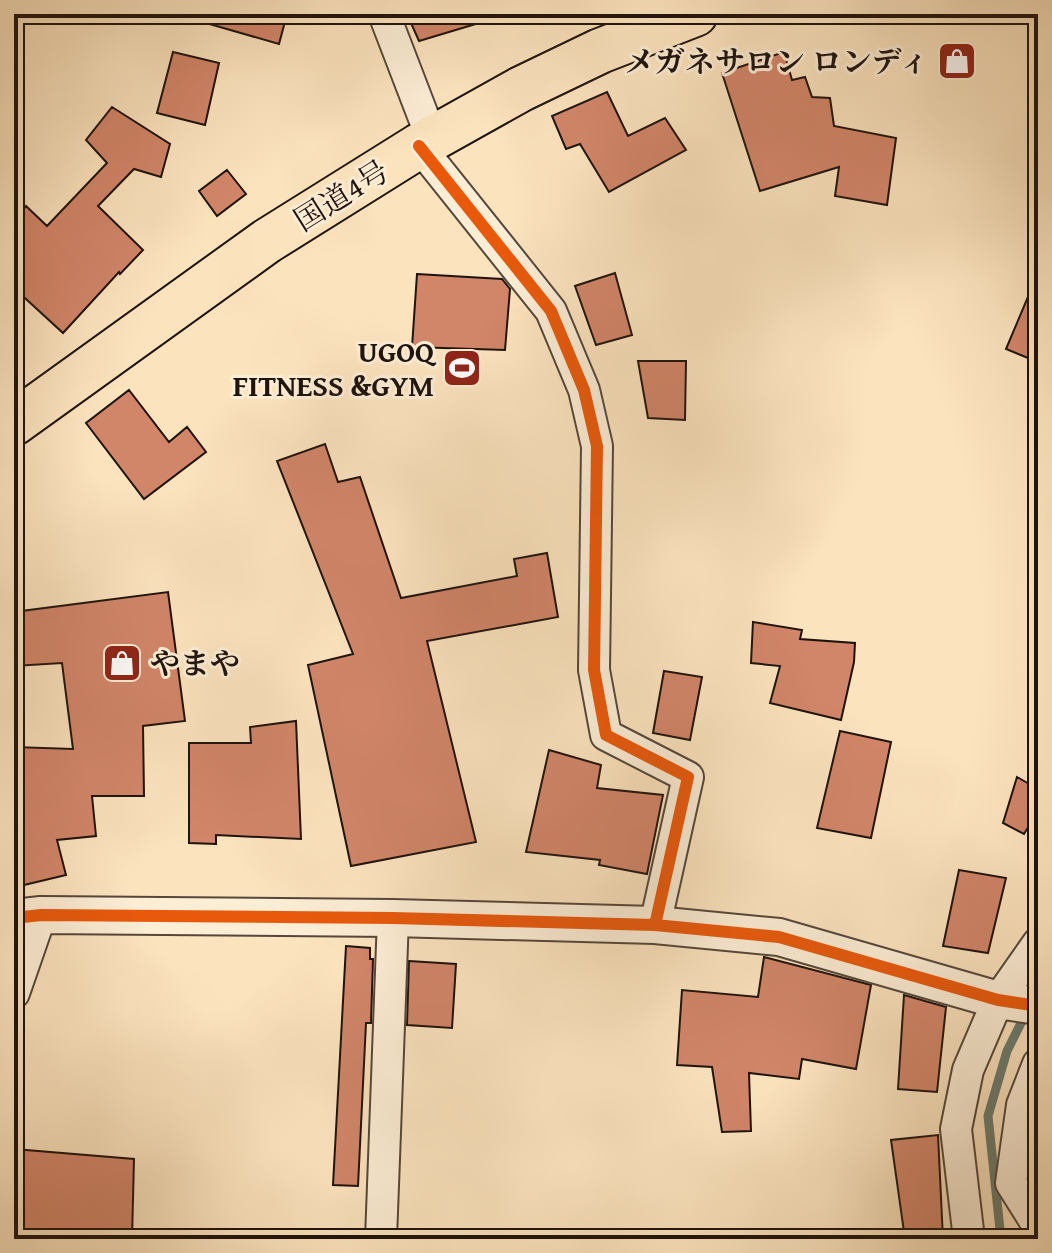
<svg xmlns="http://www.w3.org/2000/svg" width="1052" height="1253" font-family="'Gentium Book Plus','Noto Serif JP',serif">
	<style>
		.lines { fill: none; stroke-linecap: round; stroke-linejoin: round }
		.stream { stroke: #6b7a6e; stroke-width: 9 }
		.building { fill: #d18569; stroke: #1e130e; stroke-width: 2 }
		.minor-casing { stroke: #55473a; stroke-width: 34 }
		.tertiary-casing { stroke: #55473a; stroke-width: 40 }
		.trunk-casing { stroke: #1e130e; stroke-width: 48 }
		.minor { stroke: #fcedd5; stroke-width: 30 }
		.tertiary { stroke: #fcedd5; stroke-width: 36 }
		.trunk { stroke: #fbe3be; stroke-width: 44 }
		.cycleway-casing { stroke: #fcedd5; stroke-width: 17 }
		.cycleway { stroke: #e8590c; stroke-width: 12 }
		.labels { text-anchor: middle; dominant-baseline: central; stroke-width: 6; stroke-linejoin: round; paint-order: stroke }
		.poi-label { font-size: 30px; font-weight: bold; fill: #1e130e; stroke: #fcedd5; text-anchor: end }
		.street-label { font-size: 30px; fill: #1e130e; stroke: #fcedd5 }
	</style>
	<rect width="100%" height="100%" fill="#fbe3be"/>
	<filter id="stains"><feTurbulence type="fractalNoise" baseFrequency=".0025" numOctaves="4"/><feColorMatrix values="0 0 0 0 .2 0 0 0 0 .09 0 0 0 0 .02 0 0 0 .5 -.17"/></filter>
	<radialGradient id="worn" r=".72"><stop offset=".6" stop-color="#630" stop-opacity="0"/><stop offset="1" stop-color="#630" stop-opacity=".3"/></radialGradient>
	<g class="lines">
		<path class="stream" d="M1001,1239L988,1116L1007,1051L1027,1011"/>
	</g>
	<path class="building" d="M200,14H287L279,44L199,21Z
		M407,14H488L489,20L419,41Z
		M173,52L219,63L205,125L157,113Z
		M784,52L792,80L805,77L812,97L830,98L834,126L896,138L887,205L835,196L839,167L760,191L722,73Z
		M607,92L628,136L665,118L686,150L609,192L580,144L566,149L552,116Z
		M112,107L170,144L161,177L134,169L98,206L143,250L120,274L119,272L63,333L14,288V220L26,206L47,226L107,163L86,140Z
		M227,170L246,194L217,216L199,191Z
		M615,273L632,335L596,345L575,286Z
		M1038,273V362L1006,349Z
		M417,274L502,279L510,289L505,350L412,347Z
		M638,361H686L685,420L648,418Z
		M129,390L169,442L187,427L206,452L144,499L86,423Z
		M325,444L338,482L360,477L401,598L517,576L514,559L547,553L558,617L427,641L476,842L351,866L308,665L353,654L277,461Z
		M168,592L185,721L143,726L144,796H92L96,836L57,840L66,875L24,885L14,845V747L73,749L62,663L14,666V612Z
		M753,622L802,630L800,639L855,643L854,662L841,720L770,703L780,666L751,663Z
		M664,671L702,677L690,740L653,733Z
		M296,721L301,839L216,835V844L189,843V743H251L250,727Z
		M840,731L891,742L871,838L817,828Z
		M549,750L601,765L597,788L663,795L647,874L599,865L600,860L526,852Z
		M1017,777L1038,789V811L1024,834L1003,823Z
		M959,870L1006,878L988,953L943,946Z
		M346,946L370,948V959H373L371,1023H366L358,1186L333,1185Z
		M764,957L871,985L856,1069L802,1059L799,1079L749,1073L751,1131L722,1132L712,1067L677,1065L682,990L758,997Z
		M409,961L456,964L452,1028L407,1025Z
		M904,995L946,1007L937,1092L898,1089Z
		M938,1135L943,1239H905L891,1140Z
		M14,1149L134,1159L132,1239H14Z"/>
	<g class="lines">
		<defs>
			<path id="minor" d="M384,14L432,139
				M419,146L551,311L584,390L597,446L594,670L606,735L688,777L655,925
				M14,993L41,915
				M1038,1064L1022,1105L1011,1183L1038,1226
				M381,1239L393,918
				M969,1239L956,1129L968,1070L998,1000L1038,943"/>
			<path id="tertiary" d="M14,918L41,915L393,918L655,925L779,937L998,1000L1038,1006"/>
			<path id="trunk" d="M14,423L267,241L419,146L521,89L600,51L695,14"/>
		</defs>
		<use href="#minor" class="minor-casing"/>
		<use href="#tertiary" class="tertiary-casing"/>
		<use href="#trunk" class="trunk-casing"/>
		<use href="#minor" class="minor"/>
		<use href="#tertiary" class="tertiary"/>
		<use href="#trunk" class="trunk"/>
		<defs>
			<path id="cycleway" d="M419,146L551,311L584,390L597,446L594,670L606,735L688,777L655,925
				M14,918L41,915L393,918L655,925L779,937L998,1000L1038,1006"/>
		</defs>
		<use href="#cycleway" class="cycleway-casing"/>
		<use href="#cycleway" class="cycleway"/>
	</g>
	<defs>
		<symbol id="shop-square" viewBox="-11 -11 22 22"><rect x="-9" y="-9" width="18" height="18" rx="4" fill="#8f2418" stroke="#fcedd5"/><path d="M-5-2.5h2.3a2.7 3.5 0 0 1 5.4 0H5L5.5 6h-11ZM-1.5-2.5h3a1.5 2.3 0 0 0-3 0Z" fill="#fff"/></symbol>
		<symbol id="stadium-square" viewBox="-11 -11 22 22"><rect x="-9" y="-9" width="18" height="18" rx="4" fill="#8f2418" stroke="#fcedd5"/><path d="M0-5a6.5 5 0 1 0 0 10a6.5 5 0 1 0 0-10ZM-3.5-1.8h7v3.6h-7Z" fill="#fff"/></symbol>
	</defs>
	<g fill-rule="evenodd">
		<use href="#shop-square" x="935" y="39" width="44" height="44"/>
		<use href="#stadium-square" x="440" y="346" width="44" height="44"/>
		<use href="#shop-square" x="100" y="641" width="44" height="44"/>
	</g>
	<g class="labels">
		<g class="poi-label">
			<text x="929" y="61">メガネサロン ロンディ</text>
			<text x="434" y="351">UGOQ<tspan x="434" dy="34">FITNESS &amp;GYM</tspan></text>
			<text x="150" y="663" text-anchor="start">やまや</text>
		</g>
		<g class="street-label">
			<text transform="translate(341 195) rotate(-32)">国道4号</text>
		</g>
	</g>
	<rect width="1052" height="1253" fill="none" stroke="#fbe3be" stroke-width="48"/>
	<rect x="16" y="16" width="1020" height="1221" fill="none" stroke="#1e130e" stroke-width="4"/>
	<rect x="24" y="24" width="1004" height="1205" fill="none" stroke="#1e130e" stroke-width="2"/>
	<rect width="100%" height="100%" filter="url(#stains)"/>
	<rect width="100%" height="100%" fill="url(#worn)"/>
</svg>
